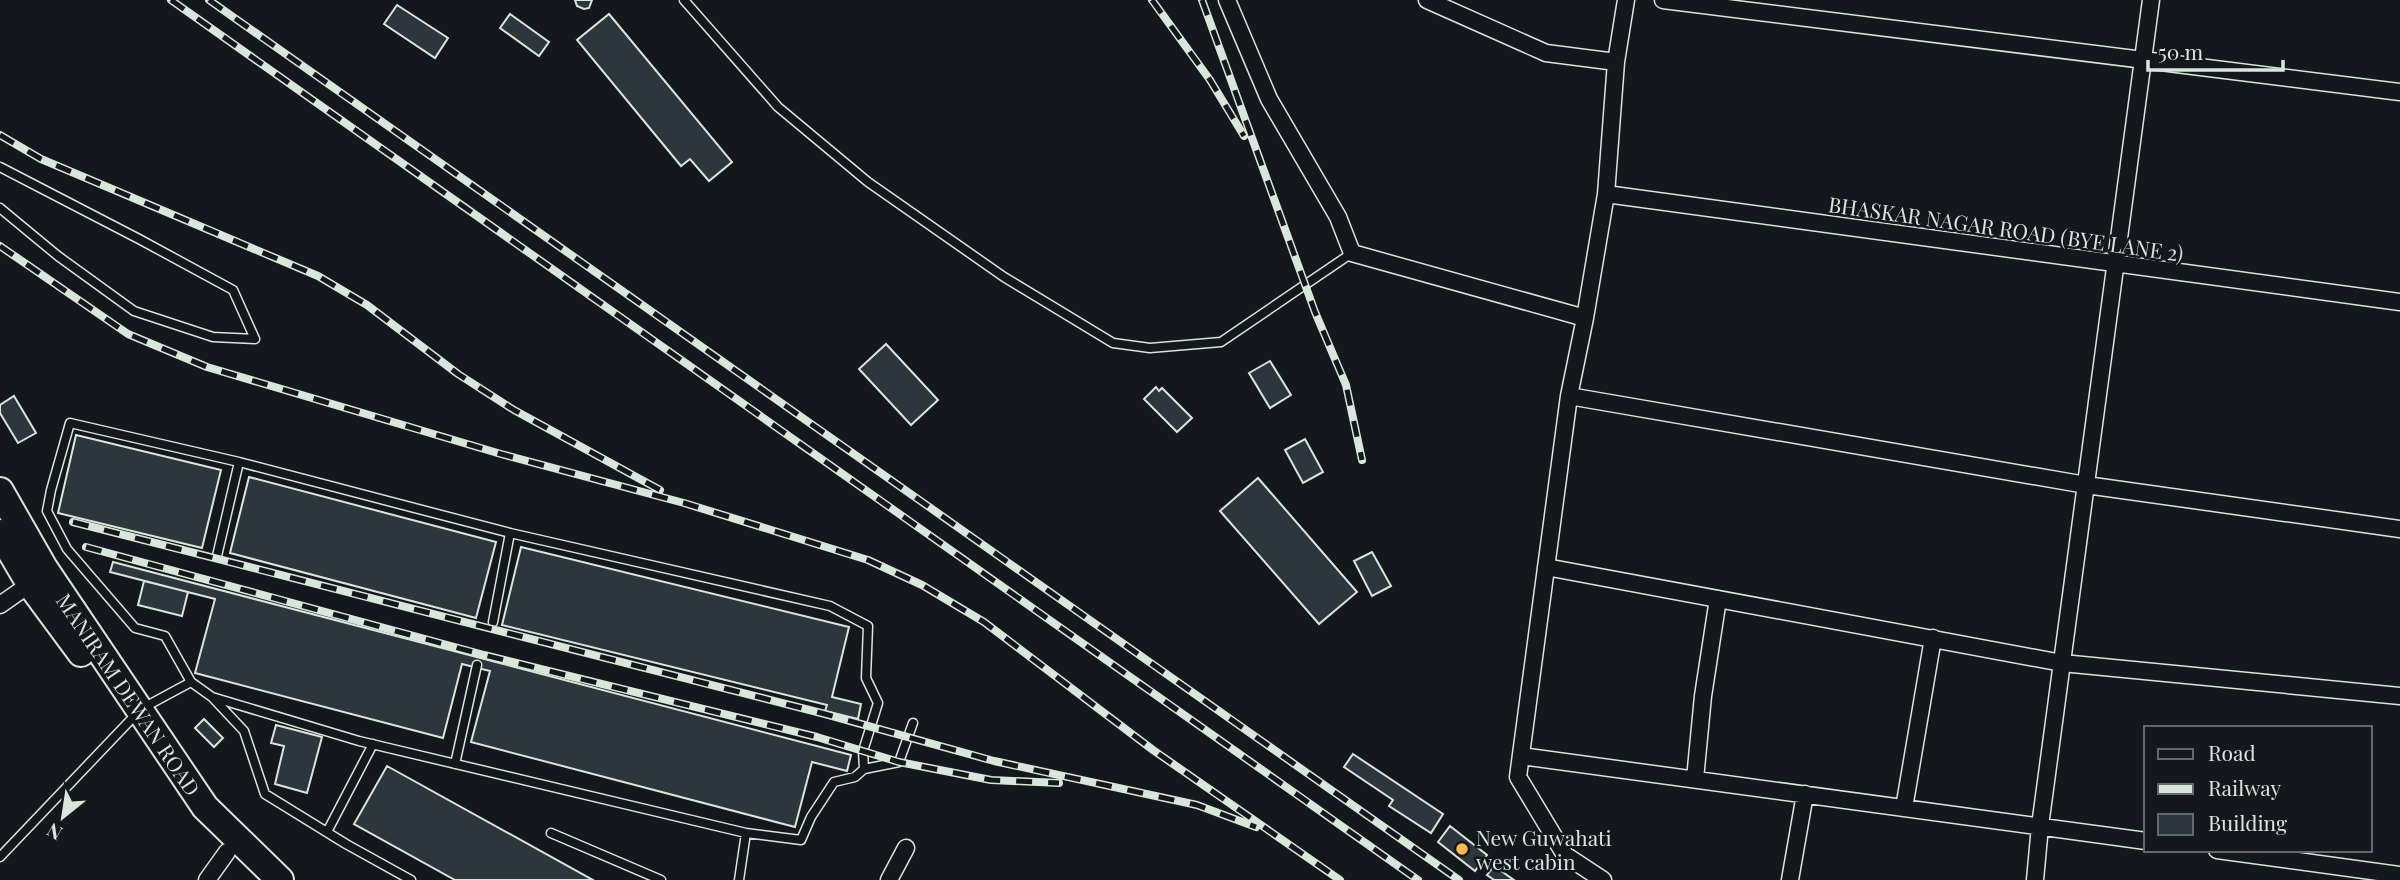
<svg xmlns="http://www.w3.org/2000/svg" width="2400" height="880" font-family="'Playfair Display',serif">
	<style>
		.building { fill: #2c363c; stroke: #d8e6dc; stroke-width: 2 }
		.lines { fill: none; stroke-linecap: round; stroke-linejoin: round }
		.service-casing { stroke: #d8e6dc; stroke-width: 11 }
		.minor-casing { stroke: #d8e6dc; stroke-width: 19 }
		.primary-casing { stroke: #d8e6dc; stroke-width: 30 }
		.service { stroke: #14181c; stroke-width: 8 }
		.minor { stroke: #14181c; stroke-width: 16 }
		.primary { stroke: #14181c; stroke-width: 26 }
		.rail-casing { stroke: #d8e6dc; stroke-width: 8 }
		.rail { stroke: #14181c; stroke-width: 5; stroke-dasharray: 16; stroke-linecap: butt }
		.poi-dot { fill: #ffb74d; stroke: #14181c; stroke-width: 2.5 }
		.labels { text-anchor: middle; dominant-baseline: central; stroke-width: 5; stroke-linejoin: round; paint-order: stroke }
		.street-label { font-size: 21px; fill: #d8e6dc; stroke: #14181c }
		.poi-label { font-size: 21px; fill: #d8e6dc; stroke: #14181c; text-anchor: start }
	</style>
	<rect width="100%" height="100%" fill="#14181c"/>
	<path class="building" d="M575,0H592L589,8L584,9L577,6Z
		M397,5L448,38L435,58L384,24Z
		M510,14L549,42L539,56L500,28Z
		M609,14L732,162L709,181L690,159L681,166L577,40Z
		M886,344L938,400L911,425L859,369Z
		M1270,361L1291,395L1270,408L1249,373Z
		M1156,387L1159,391L1162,388L1192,418L1177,432L1144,399Z
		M14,396L36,433L18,443L0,413V405Z
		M76,435L221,470L202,548L58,513Z
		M1305,439L1323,472L1303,483L1285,450Z
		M249,477L496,542L476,618L230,553Z
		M1258,478L1357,592L1319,624L1220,511Z
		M521,547L849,627L832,697L861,704L858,719L825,711L827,705L502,625Z
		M1372,552L1391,586L1372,596L1354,561Z
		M113,562L851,755L847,771L812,762L795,827L471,742L490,671L462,664L443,738L195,673L215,599L110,572Z
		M144,581L188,592L182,616L138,605Z
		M204,719L223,738L214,747L195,728Z
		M276,725L322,737L307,793L275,784L284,746L271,743Z
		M1353,754L1443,814L1431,833L1389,806L1393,800L1344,767Z
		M387,766L593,880H455L354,824Z
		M1450,826L1487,855L1475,871L1438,842Z
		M1494,866L1514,880H1494L1487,875Z"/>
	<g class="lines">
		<defs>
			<path id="service" d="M684,0L778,107L868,182L1004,277L1113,343L1150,348L1221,342L1352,253
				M0,167L139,239L233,290L255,339L213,337L134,311L58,256L0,208
				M217,556L239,462
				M493,622L510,533
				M212,697L244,731L265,794L346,844L411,880
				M455,764L477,665
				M864,769L899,762L913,723
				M327,832L373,744
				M551,833L661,880
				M0,857L141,709L191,682L212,697L359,741L746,833L801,840L811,817L834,782L855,777L864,769L863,751L878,703L866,678L868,626L830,606L510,533L239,462L70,423L51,490L47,511L67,549L135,628L165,636L191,682
				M739,880L746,833"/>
			<path id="minor" d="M1227,0L1269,99L1338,217L1352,253L1585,318
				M1427,0L1546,53L1616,62
				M1663,0L2400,92
				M1606,194L2400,302
				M1569,396L2086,485L2400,529
				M1546,567L2062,663L2400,696
				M0,605L30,584
				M1521,756L2146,841
				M1695,779L1703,696L1718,599
				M1904,808L1933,638
				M2217,850L2400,875
				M207,880L227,852
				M889,880L906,848
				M1603,880L1565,855L1518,777L1569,396L1585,318L1606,194L1616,62L1626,0
				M1790,880L1805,794
				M2035,880L2040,826L2151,0"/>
			<path id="primary" d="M0,491L44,568L205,807L280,880
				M0,533L30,584L81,653"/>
		</defs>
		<use href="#service" class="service-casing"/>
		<use href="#minor" class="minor-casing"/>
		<use href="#primary" class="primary-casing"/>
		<use href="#service" class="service"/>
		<use href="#minor" class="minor"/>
		<use href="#primary" class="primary"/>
		<defs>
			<path id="rail" d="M171,0L1418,880
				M209,0L1459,880
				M1152,0L1210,80L1244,136
				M1202,0L1315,312L1346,385L1362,460
				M0,135L41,159L318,276L367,305L458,374L514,410L660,490
				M0,246L128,334L207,367L501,454L684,503L868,560L922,585L984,622L1153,750L1340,880
				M73,522L825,714L994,761L1197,805L1256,827
				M86,547L484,655L817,737L899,762L991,780L1059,783"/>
		</defs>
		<use href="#rail" class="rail-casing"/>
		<use href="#rail" class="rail"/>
	</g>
	<circle class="poi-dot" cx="1462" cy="849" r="7"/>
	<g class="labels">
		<g class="street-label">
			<text transform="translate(2006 228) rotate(8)">BHASKAR NAGAR ROAD (BYE LANE 2)</text>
			<text transform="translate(129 694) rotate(56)">MANIRAM DEWAN ROAD</text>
		</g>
		<g class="poi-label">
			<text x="1476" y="837">New Guwahati<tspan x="1476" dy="24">west cabin</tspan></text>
		</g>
	</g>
	<rect x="2144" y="726" width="228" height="126" fill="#14181c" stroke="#626a69" stroke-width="2"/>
	<rect x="2158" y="749" width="35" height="10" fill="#14181c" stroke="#626a69" stroke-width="2"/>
	<text x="2208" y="761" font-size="21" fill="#d8e6dc">Road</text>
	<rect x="2158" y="784" width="35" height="10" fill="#d8e6dc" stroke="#626a69" stroke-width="2"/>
	<text x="2208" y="796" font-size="21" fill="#d8e6dc">Railway</text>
	<rect x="2158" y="814" width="35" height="21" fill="#2c363c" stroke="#626a69" stroke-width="2"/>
	<text x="2208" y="831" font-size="21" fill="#d8e6dc">Building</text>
	<g transform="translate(63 817) rotate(210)" stroke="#14181c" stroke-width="5" paint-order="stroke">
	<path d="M0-5L12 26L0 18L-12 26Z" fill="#d8e6dc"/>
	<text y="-10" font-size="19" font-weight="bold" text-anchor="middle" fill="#d8e6dc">N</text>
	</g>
	<path d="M2148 60v10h135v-10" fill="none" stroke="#d8e6dc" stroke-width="3.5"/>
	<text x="2158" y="60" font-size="21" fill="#d8e6dc" stroke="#14181c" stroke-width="5" paint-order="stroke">50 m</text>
</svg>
